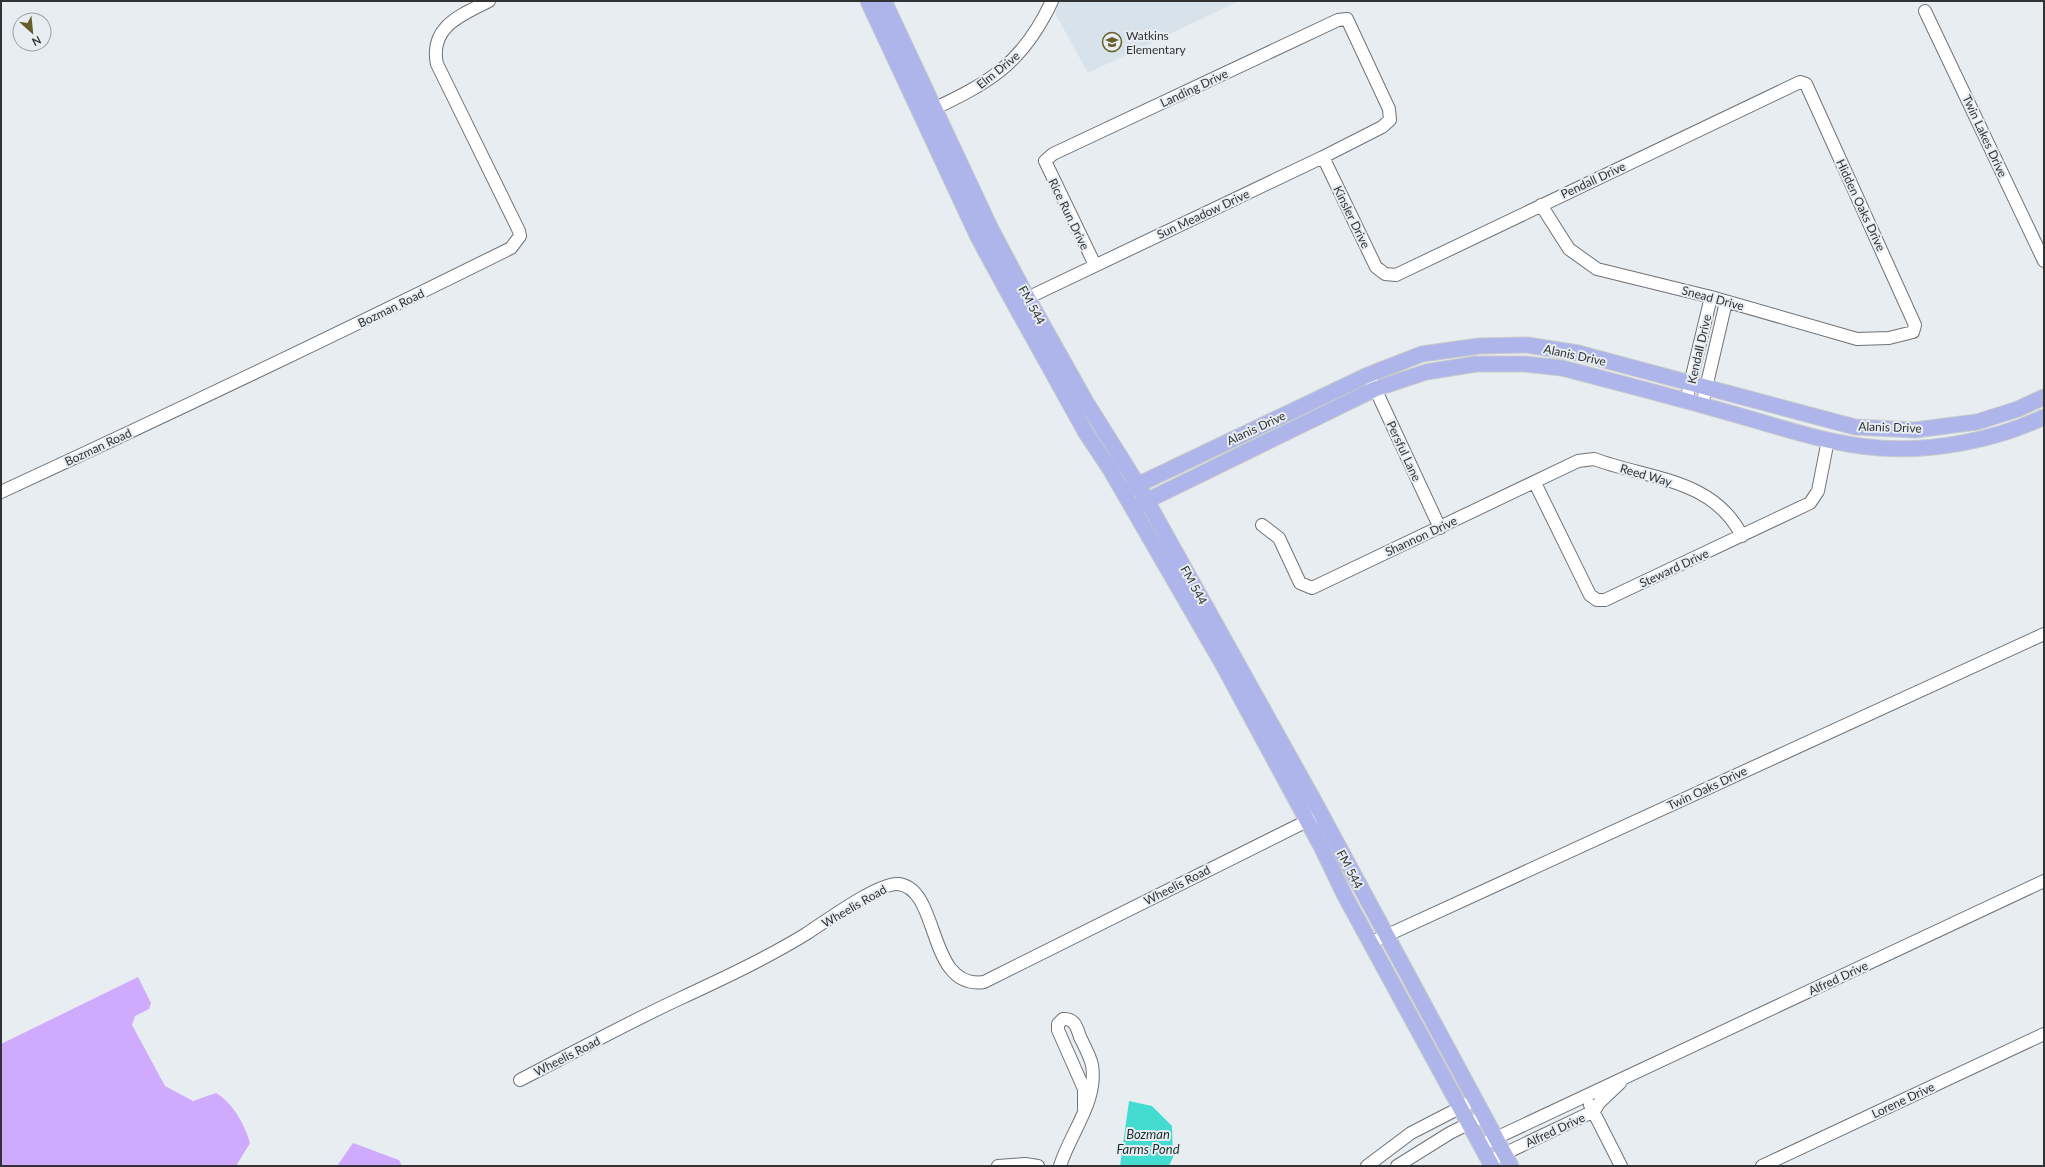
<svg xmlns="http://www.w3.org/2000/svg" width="2045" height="1167" font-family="Lato,sans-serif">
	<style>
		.built { fill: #d7e2eb }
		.green { fill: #d0aafc }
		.water { fill: #44dcd0 }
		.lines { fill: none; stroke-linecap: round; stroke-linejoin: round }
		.minor-casing { stroke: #6f7276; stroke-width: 14 }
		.major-casing { stroke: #c9caca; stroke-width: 17 }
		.minor { stroke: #fff; stroke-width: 12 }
		.major { stroke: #adb5eb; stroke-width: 15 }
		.labels { text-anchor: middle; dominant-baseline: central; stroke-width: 4; stroke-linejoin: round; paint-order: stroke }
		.poi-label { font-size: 12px; fill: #313234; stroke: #e8edf1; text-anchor: start }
		.street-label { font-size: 12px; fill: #313234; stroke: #e8edf1 }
		.water-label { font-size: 13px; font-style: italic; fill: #17302e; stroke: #e8edf1 }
	</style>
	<rect width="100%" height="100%" fill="#e8edf1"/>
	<path class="built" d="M1060,1H1239L1088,73L1055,13Z"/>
	<path class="green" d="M138,977L151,1003L149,1009L135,1016L132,1025L165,1086L193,1101L216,1093C233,1103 245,1125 250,1143L236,1166H1V1044Z
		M353,1143L399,1160L402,1166H337Z"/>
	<path class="water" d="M1129,1101L1152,1106L1172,1126L1173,1157L1169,1166H1120Z"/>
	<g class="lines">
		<defs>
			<path id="minor" d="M1925,11L2044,261
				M927,112C989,83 1022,65 1052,1
				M1323,157L1376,267L1385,274L1396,275L1800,82L1806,84L1915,325L1913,332L1889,338L1857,339L1711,297L1597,269L1569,249L1541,205
				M1021,301L1323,157L1382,127L1390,120L1389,109L1347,19L1338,20L1053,154L1045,161L1095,265
				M1372,382L1440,528
				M1686,401L1711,297
				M1702,405L1726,302
				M1535,483L1590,595L1597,600H1605L1810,503L1818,491L1828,440
				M1,492C172,413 342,332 511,248L520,236L519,231L437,64C429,27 461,15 489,1
				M1262,525L1279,538L1300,583L1312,588L1578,461L1594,459C1648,479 1713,478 1742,536
				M1370,943L2044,634
				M520,1080C573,1053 625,1024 679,999C722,979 765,959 806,934C823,923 879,882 898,884C941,888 926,990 984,982L1321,814
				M1590,1105L1621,1166
				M1481,1145L2044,881
				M1489,1161L1594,1111L1599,1103L1620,1083
				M998,1166L1025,1164L1038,1166
				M1060,1166C1070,1133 1098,1102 1092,1065C1090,1056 1084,1045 1080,1037C1077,1028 1075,1018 1063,1019L1058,1024V1030L1084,1089V1109
				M1367,1166L1411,1133L1475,1100
				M1397,1166L1450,1133L1484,1116
				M1762,1166L2044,1034"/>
			<path id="major" d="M868,1L978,237L1005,287L1086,433L1110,469L1222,663L1322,848L1345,896L1492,1166
				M884,1L991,229L1027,297L1086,402L1138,485L1313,799L1511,1166
				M1129,489L1368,375L1422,354L1479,346L1527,345L1578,353L1855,427L1915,430L1977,422L2018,409L2044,397
				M1138,505L1375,389L1426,372L1476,364H1524L1562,368C1616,382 1670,396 1723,411C1774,425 1826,444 1879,448C1933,452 1996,440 2044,417"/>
		</defs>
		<use href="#minor" class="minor-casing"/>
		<use href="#major" class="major-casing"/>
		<use href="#minor" class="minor"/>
		<use href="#major" class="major"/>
	</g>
	<defs>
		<symbol id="school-ring" viewBox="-11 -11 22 22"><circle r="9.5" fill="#e8edf1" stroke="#665d29" stroke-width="1.5"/><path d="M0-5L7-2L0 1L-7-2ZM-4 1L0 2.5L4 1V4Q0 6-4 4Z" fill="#665d29"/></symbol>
	</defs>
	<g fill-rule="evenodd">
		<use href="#school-ring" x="1101" y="31" width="22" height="22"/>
	</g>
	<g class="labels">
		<g class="poi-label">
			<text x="1126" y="35">Watkins<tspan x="1126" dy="14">Elementary</tspan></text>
		</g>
		<g class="street-label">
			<text transform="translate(998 70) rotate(-39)">Elm Drive</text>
			<text transform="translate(1194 88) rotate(-25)">Landing Drive</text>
			<text transform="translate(1985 136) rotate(65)">Twin Lakes Drive</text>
			<text transform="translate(1593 180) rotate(-25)">Pendall Drive</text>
			<text transform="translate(1861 205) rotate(65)">Hidden Oaks Drive</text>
			<text transform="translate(1069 214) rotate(64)">Rice Run Drive</text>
			<text transform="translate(1203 214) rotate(-25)">Sun Meadow Drive</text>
			<text transform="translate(1352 217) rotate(64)">Kinsler Drive</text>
			<text transform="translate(1713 298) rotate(15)">Snead Drive</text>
			<text transform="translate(1032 305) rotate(61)">FM 544</text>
			<text transform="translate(391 308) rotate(-26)">Bozman Road</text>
			<text transform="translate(1699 349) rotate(-77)">Kendall Drive</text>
			<text transform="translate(1575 355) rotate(12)">Alanis Drive</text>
			<text transform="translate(1890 427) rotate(2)">Alanis Drive</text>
			<text transform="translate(1256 428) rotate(-25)">Alanis Drive</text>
			<text transform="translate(98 447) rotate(-25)">Bozman Road</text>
			<text transform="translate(1404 451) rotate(65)">Persful Lane</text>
			<text transform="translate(1646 475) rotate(16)">Reed Way</text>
			<text transform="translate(1421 536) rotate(-25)">Shannon Drive</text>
			<text transform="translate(1674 568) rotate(-25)">Steward Drive</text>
			<text transform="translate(1194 585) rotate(61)">FM 544</text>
			<text transform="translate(1707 788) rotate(-25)">Twin Oaks Drive</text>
			<text transform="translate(1350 869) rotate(62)">FM 544</text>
			<text transform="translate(1177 885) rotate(-27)">Wheelis Road</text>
			<text transform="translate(854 906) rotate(-30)">Wheelis Road</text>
			<text transform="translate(1838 978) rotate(-25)">Alfred Drive</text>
			<text transform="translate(567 1056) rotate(-27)">Wheelis Road</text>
			<text transform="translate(1903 1100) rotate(-25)">Lorene Drive</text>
			<text transform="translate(1555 1130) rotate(-25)">Alfred Drive</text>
		</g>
		<g class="water-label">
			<text x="1148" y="1134">Bozman<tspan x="1148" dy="15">Farms Pond</tspan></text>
		</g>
	</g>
	<rect width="2045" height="1167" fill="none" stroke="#313234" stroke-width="4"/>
	<g transform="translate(32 32) rotate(153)"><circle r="19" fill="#e8edf1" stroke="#9fa2a5"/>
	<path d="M0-3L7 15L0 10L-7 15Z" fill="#665d29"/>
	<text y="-6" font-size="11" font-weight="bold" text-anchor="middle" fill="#313234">N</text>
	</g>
</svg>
